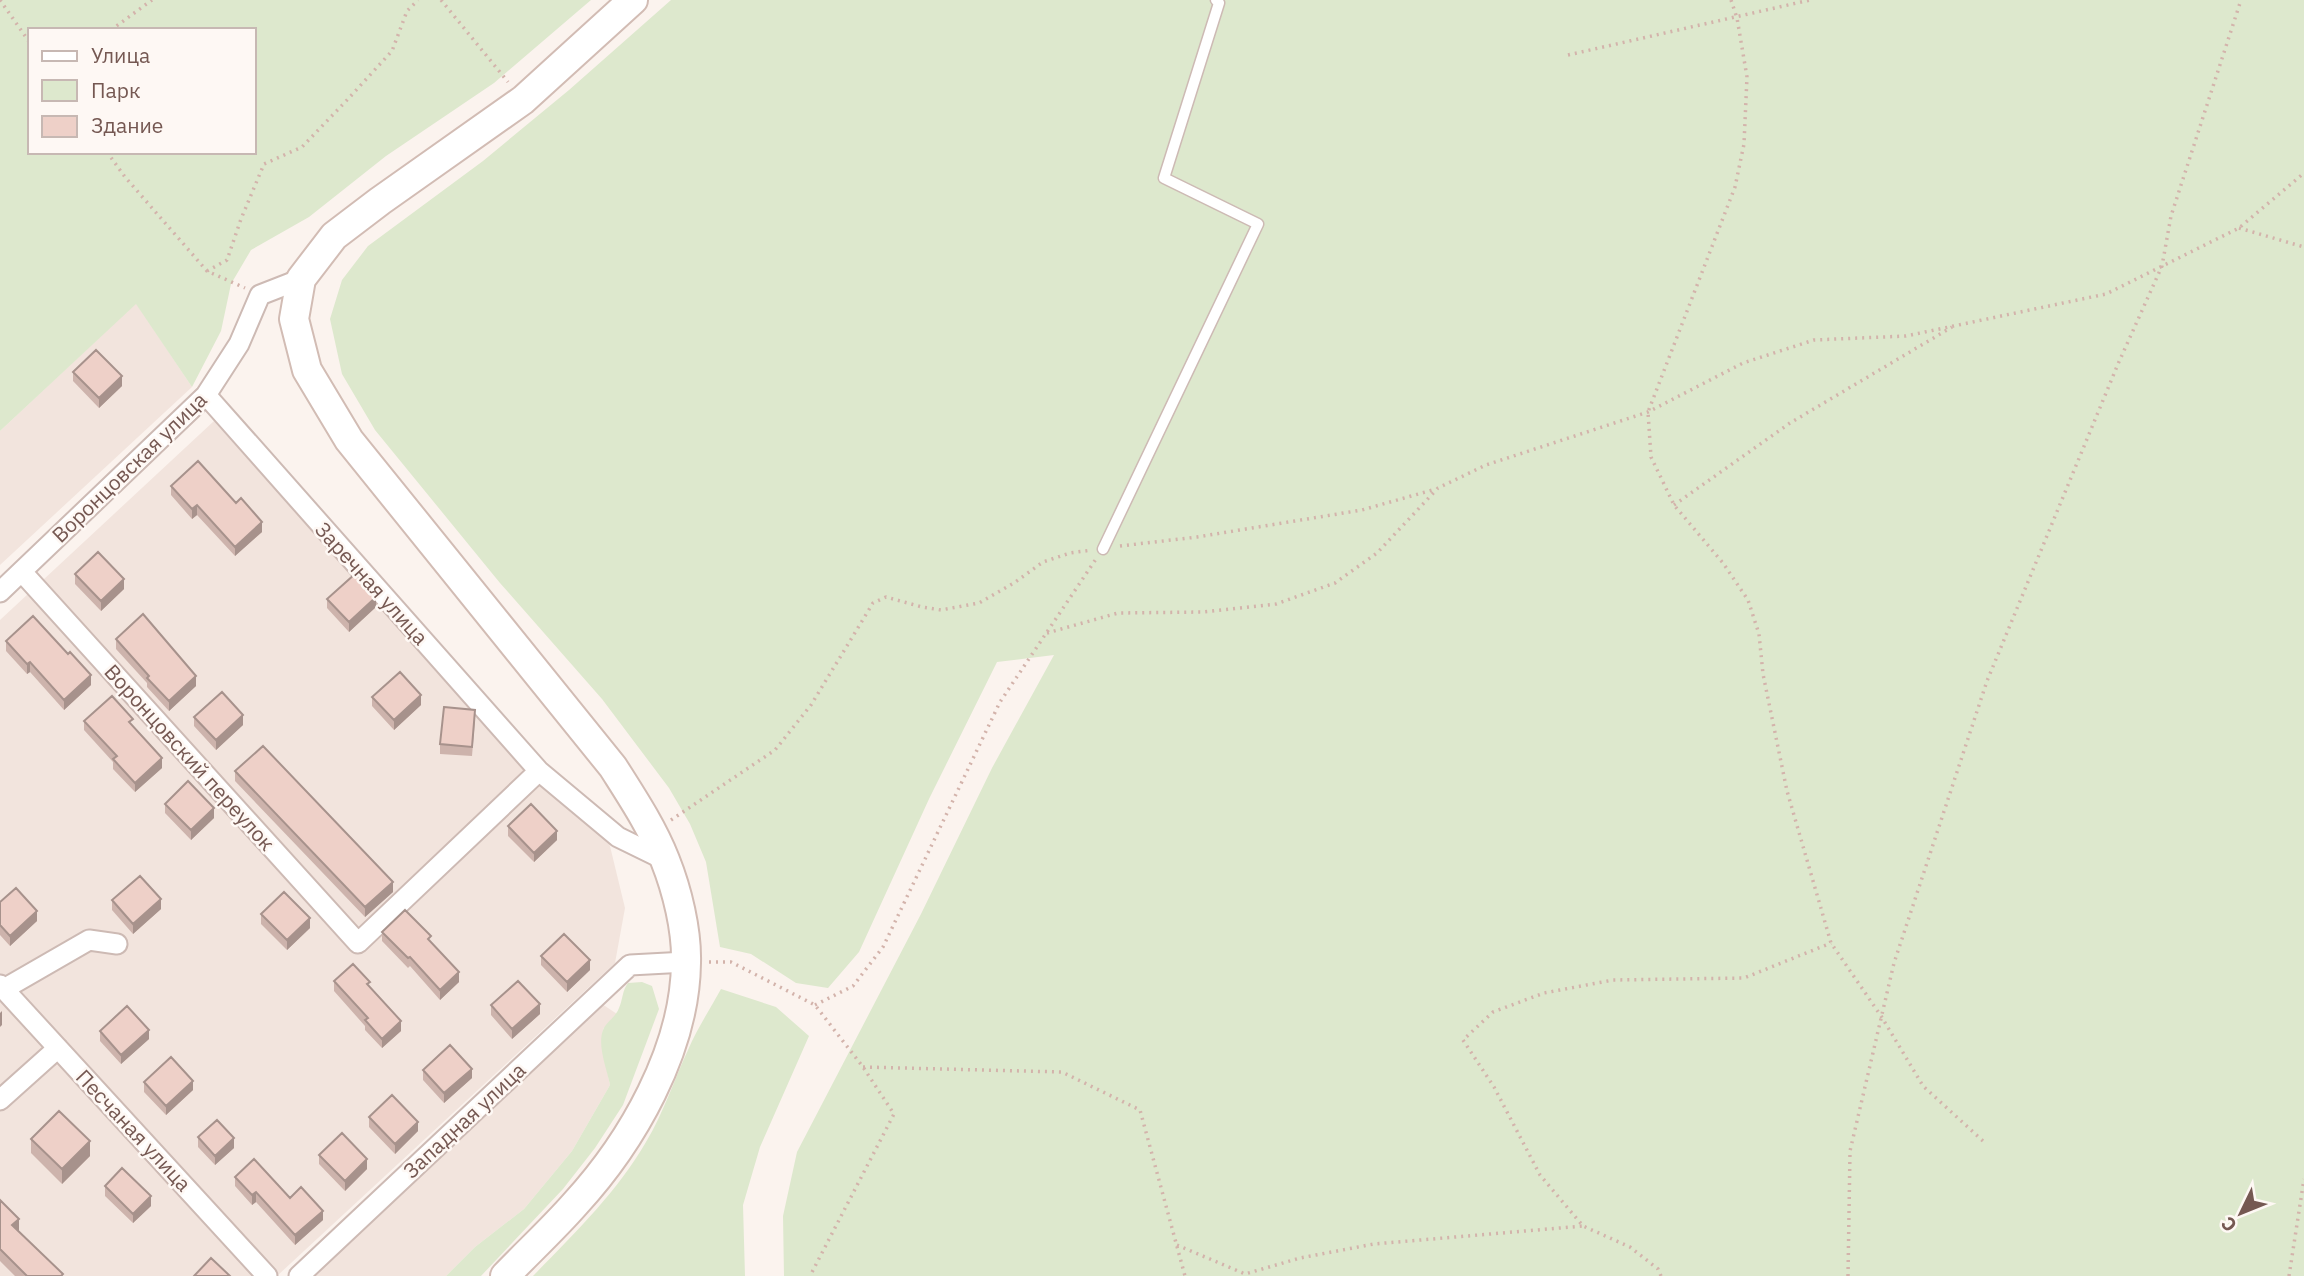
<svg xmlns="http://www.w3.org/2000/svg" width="2304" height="1276" font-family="'IBM Plex Sans',sans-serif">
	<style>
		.residential { fill: #f2e4dd }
		.green { fill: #dde8cd; fill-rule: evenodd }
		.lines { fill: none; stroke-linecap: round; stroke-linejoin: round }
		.lane-casing { stroke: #cdbab4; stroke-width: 13 }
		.street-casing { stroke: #cdbab4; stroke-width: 23 }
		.secondary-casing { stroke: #d2bcb4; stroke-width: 32 }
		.path { stroke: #d3b3ab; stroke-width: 3.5; stroke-dasharray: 2 5; stroke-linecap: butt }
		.lane { stroke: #fff; stroke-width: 10 }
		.street { stroke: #fff; stroke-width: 19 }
		.secondary { stroke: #fff; stroke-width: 28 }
		.wall { fill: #cdb3ac }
		.shaded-wall { fill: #a7928c }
		.building { fill: #eed0c8; stroke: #a7928c; stroke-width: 2 }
		.labels { text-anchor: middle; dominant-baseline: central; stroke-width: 5; stroke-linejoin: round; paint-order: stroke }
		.street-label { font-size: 21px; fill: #755852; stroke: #fef8f4 }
	</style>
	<rect width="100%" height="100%" fill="#fbf3ee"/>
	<path class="residential" d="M136,303L192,387L0,565V431Z
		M214,421L529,773L609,842L625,908L615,963L277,1276H0V620Z
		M599,1002L617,1014L603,1029L602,1045L610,1085L572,1151L524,1209L475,1247L446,1276H311Z"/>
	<path class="green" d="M0,0H591L494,83L386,156L309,217L251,250L231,284L221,331L192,387L136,304L0,431ZM30,30H254V152H30Z
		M671,0H2304V1276H784L783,1216L797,1152L921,914L992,768L1054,655L997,662L929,799L859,952L828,988L796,983L751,954L720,947L706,862L690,824L669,788L602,699L500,583L375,430L342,374L330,319L342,280L368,246L483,161L569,90Z
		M642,982L652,986L659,1009L623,1105L595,1148L563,1189L481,1276H446L475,1247L524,1209L572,1151L610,1085C607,1069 597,1046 603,1030C606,1022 616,1017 619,1008C623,999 622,991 628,983Z
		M721,989L776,1007L809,1036L760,1147L743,1205L745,1276H533C574,1234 617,1192 646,1142C664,1112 674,1080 688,1050C697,1029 710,1009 721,989Z"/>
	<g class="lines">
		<defs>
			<path id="lane" d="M1103,549L1258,224L1164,178L1219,3L1216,0"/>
			<path id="street" d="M206,395L539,771
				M22,572L358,943L539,771L618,837L665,860
				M0,592L206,395L239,344L260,295L301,279
				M0,985L267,1276
				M4,989L89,940L117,944
				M0,1100L58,1048
				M299,1276L630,965L686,962"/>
			<path id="secondary" d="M505,1276C528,1252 553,1229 575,1204C632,1142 685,1050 686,963C687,930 677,890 665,860C652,827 632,797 613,767L349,440L307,370L294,319L301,279L334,236L380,201L523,100L633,0"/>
		</defs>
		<use href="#lane" class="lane-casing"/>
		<use href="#street" class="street-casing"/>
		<use href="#secondary" class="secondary-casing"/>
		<path class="path" d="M0,0L30,43
			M441,0L508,82
			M1731,0L1737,18L1747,77L1744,144L1735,187L1648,412L1651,457L1674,505L1723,563L1748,600L1759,634L1763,674L1787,791L1831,943L1881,1016L1923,1086L1983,1141
			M111,30L152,0
			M1568,55L1810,0
			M107,152L125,177L207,271L245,288
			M2239,228L2304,247
			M207,271L227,260L241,219L264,164L302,147L348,99L392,51L407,11L418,0
			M1674,505L1790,423L1952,327
			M1120,546L1197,537L1362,510L1436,489
			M1047,633L1118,613L1203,612L1276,604L1335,583L1377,553L1438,488L1486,465L1648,412L1743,363L1814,340L1906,336L2106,294L2239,228L2304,173
			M671,820L775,750L811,705L873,603L886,597L922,607L941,610L979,603L1014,583L1043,562L1070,553L1092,550
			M709,962H731L815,1005L863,1067L894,1114L810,1276
			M815,1005L853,986L883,947L1000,702L1096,559
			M863,1067L1062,1072L1140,1110L1185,1276
			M1177,1245L1245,1274L1300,1258L1374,1244L1583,1226
			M1661,1276L1658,1269L1630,1247L1583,1226L1540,1175L1494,1087L1463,1040L1493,1012L1544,993L1613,980L1744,978L1831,943
			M1848,1276L1850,1151L1894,963L1987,681L2118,364L2162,266L2171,216L2241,0
			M2289,1276L2304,1179"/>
		<use href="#lane" class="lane"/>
		<use href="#street" class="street"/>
		<use href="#secondary" class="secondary"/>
	</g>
	<path class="wall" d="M73,372L122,386L99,408L73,381Z
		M171,486L262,532L235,556L197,515L192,519L171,495Z
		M75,574L124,589L101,611L75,584Z
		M327,599L376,607L349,632L327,608Z
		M116,639L196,686L169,711L147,687V683L116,649Z
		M6,641L91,685L64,710L30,672L27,674L6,651Z
		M372,697L421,705L394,730L372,706Z
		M194,717L243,725L216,750L194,726Z
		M475,720L472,756L440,754V744Z
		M84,721L133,726L162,768L135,792L113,769V762L84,730Z
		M235,771L393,892L365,917L235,781Z
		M165,804L214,818L191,840L165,813Z
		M508,826L557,840L534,862L508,836Z
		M112,900L161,909L133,934L112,910Z
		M0,902L37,921L10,946L0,935Z
		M261,914L310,928L287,950L261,924Z
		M382,932L431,942L459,982L440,1000L410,966L408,968L382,941Z
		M541,956L590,970L567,992L541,965Z
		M334,981L370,987L401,1031L382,1048L365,1030V1026L334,991Z
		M491,1005L540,1014L512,1039L491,1015Z
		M100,1031L149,1039L121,1064L100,1041Z
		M423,1070L472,1078L444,1103L423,1080Z
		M144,1082L193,1090L166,1115L144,1092Z
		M369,1117L418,1131L395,1154L369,1127Z
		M198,1137L234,1148L215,1165L198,1147Z
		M31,1139L90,1156L62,1184L31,1153Z
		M319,1155L367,1169L345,1191L319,1164Z
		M235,1177L290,1198L323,1220L295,1245L256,1202L252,1205L235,1186Z
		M105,1186L151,1206L133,1223L105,1196Z
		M0,1200L19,1231L63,1276H15L0,1261Z"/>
	<path class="shaded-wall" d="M122,376V386L99,408V398Z
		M197,505V515L192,519V509Z
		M262,522V532L235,556V547Z
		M124,579V589L101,611V601Z
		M376,597V607L349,632V622Z
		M30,662V672L27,674V664Z
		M91,675V685L64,710V700Z
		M196,676V686L169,711V701Z
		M421,695V705L394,730V720Z
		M243,715V725L216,750V740Z
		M162,758V768L135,792V783Z
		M214,808V818L191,840V830Z
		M557,831V840L534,862V853Z
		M393,882V892L365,917V907Z
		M161,899V909L133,934V924Z
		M37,911V921L10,946V936Z
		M310,918V928L287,950V940Z
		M590,960V970L567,992V982Z
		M459,972V982L440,1000V990Z
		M540,1004V1014L512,1039V1029Z
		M2,1011V1025L0,1027V1013Z
		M401,1021V1031L382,1048V1039Z
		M149,1030V1039L121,1064V1055Z
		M472,1069V1078L444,1103V1093Z
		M193,1081V1090L166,1115V1106Z
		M418,1122V1131L395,1154V1144Z
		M234,1138V1148L215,1165V1156Z
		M90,1141V1156L62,1184V1169Z
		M367,1159V1169L345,1191V1181Z
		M256,1192V1202L252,1205V1195Z
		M151,1196V1206L133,1223V1214Z
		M323,1211V1220L295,1245V1235Z
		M19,1219V1231L12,1225Z"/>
	<path class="building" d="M96,350L122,376L99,398L73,372Z
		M198,461L236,503L241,498L262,522L235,547L197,505L192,509L171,486Z
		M98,552L124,579L101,601L75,574Z
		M355,574L376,597L349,622L327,599Z
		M143,614L196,676L169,701L147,678L149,676L116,639Z
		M33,616L68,654L70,652L91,675L64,700L30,662L27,664L6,641Z
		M400,672L421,695L394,720L372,697Z
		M222,692L243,715L216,740L194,717Z
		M112,696L133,719L129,722L162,758L135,783L113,759L117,756L84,721Z
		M444,707L475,710L472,747L440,744Z
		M263,746L393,882L365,907L235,771Z
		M188,781L214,808L191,830L165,804Z
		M531,804L557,831L534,853L508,826Z
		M140,876L161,899L133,924L112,900Z
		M16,888L37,911L10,936L0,925V902Z
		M284,892L310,918L287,940L261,914Z
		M405,910L431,936L428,939L459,972L440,990L410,957L408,958L382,932Z
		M564,934L590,960L567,982L541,956Z
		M353,964L370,982L367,984L401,1021L382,1039L365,1020L368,1018L334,981Z
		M518,981L540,1004L512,1029L491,1005Z
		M127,1006L149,1030L121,1055L100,1031Z
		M450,1045L472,1069L444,1093L423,1070Z
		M171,1057L193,1081L166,1106L144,1082Z
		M392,1095L418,1122L395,1144L369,1117Z
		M59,1111L90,1141L62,1169L31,1139Z
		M217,1120L234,1138L215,1156L198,1137Z
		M342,1133L367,1159L345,1181L319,1155Z
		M254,1159L290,1198L301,1187L323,1211L295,1235L256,1192L252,1195L235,1177Z
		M122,1168L151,1196L133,1214L105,1186Z
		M0,1200L19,1219L12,1225L63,1274L61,1276H27L0,1249Z
		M211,1258L230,1276H194Z"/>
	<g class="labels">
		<g class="street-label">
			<text transform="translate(129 467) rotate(-44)">Воронцовская улица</text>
			<text transform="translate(372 583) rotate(48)">Заречная улица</text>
			<text transform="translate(190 757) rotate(48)">Воронцовский переулок</text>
			<text transform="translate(464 1120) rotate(-43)">Западная улица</text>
			<text transform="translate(134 1130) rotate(47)">Песчаная улица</text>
		</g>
	</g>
	<rect x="28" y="28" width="228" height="126" fill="#fef8f4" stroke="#c7b8b3" stroke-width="2"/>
	<rect x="42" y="51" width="35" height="10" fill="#ffffff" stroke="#c7b8b3" stroke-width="2"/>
	<text x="91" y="63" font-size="21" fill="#755852">Улица</text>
	<rect x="42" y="80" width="35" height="21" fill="#dde8cd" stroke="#c7b8b3" stroke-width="2"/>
	<text x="91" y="98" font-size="21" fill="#755852">Парк</text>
	<rect x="42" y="116" width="35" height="21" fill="#eed0c8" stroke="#c7b8b3" stroke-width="2"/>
	<text x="91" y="133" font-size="21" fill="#755852">Здание</text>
	<g transform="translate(2241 1213) rotate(227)" stroke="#fef8f4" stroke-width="5" paint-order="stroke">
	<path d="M0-5L12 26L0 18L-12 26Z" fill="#755852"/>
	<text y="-10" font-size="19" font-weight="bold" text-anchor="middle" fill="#755852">С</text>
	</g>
</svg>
